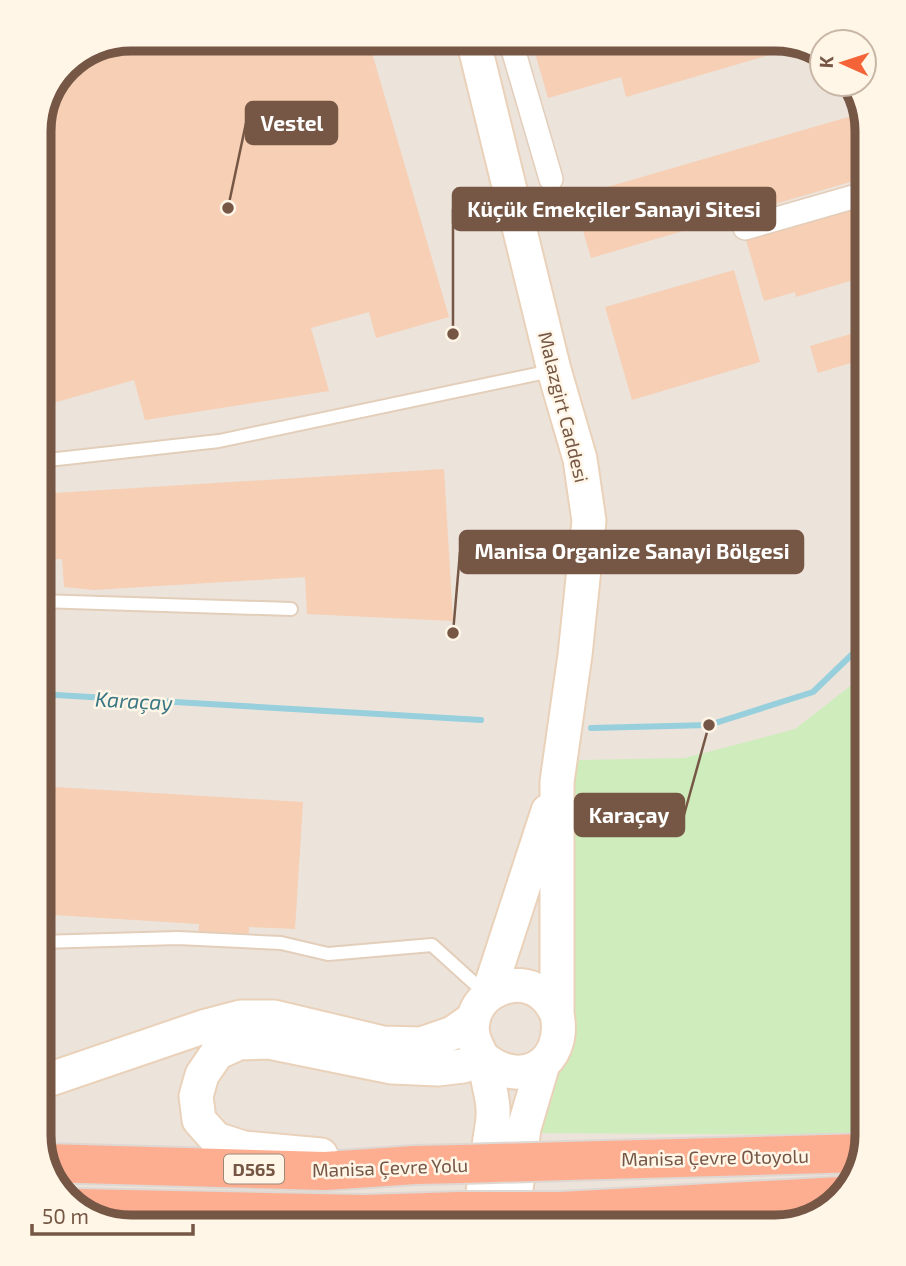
<svg xmlns="http://www.w3.org/2000/svg" width="906" height="1266" font-family="'Exo 2',sans-serif">
	<style>
		.industrial { fill: #ece3db }
		.green { fill: #cfecbc }
		.lines { fill: none; stroke-linecap: round; stroke-linejoin: round }
		.stream { stroke: #97d0dc; stroke-width: 6 }
		.building { fill: #f6cfb4 }
		.lane-casing { stroke: #e3ceba; stroke-width: 16 }
		.street-casing { stroke: #e3ceba; stroke-width: 26 }
		.secondary-casing { stroke: #ead1b9; stroke-width: 37 }
		.highway-casing { stroke: #ded7d2; stroke-width: 42 }
		.lane { stroke: #fff; stroke-width: 12 }
		.street { stroke: #fff; stroke-width: 23 }
		.secondary { stroke: #fff; stroke-width: 33 }
		.highway { stroke: #feae90; stroke-width: 38 }
		.highway-bridge-casing { stroke: #ded7d2; stroke-width: 42; stroke-linecap: butt }
		.highway-bridge { stroke: #feae90; stroke-width: 38 }
		.labels { text-anchor: middle; dominant-baseline: central; stroke-width: 5; stroke-linejoin: round; paint-order: stroke }
		.shield { fill: #fff6e7; stroke: #9f8776; stroke-width: 2 }
		.shield-label { font-size: 18px; font-weight: bold; fill: #765745 }
		.street-label { font-size: 19px; fill: #765745; stroke: #fff6e7 }
		.water-label { font-size: 21px; font-style: italic; fill: #3a7785; stroke: #fff6e7 }
		.rim { fill: none; stroke: #765745; stroke-width: 9 }
		.leader { fill: none; stroke: #765745; stroke-width: 2.5 }
		.callout-dot { fill: #765745; stroke: #fff6e7; stroke-width: 2.5 }
		.callout { fill: #765745; stroke: #765745; stroke-width: 2.5 }
		.callout-label { font-size: 21px; text-anchor: middle; font-weight: bold; fill: #fff }
	</style>
	<rect width="100%" height="100%" fill="#fef2df"/>
	<path class="industrial" d="M131,39H780L822,52V84L855,85L867,131V1135L855,1181L821,1215L775,1227H126L85,1215L51,1181L39,1135V125L70,62Z"/>
	<path class="green" d="M867,673V1134L853,1135L532,1133L566,1054L559,880L577,760L685,758L795,729Z"/>
	<g class="lines">
		<path class="stream" d="M39,694L481,720
			M591,728L709,725L813,692L867,640"/>
	</g>
	<path class="building" d="M131,38L368,39L449,317L376,338L369,312L311,328L329,391L145,420L134,380L39,407V125L70,62Z
		M531,39H780L803,45L626,97L621,77L548,98Z
		M862,113L867,131V177L591,258L573,197Z
		M867,205V276L796,297L795,292L764,301L746,240Z
		M734,270L760,362L632,400L605,307Z
		M867,329V358L818,373L810,346Z
		M444,469L453,621L307,614L305,577L94,590L64,587L62,559L39,560V494Z
		M39,786L303,802L295,929L249,927L248,947L198,944L199,924L39,914Z"/>
	<g class="lines">
		<defs>
			<path id="lane" d="M39,461L219,441L551,371
				M39,601L291,609
				M39,942L178,938L281,943L328,954L432,945L485,993"/>
			<path id="street" d="M510,39L551,179
				M745,228L867,193"/>
			<path id="secondary" d="M473,39L554,370L580,459L589,521L575,655L557,782V1014C567,1064 521,1091 482,1057
				M488,995L548,811
				M39,1083L203,1027L241,1017H274L383,1043L421,1044L453,1033L473,1019
				M321,1155L244,1148L216,1139L199,1120L196,1096L202,1075L217,1053L239,1043L269,1042L392,1067L438,1069L463,1066L482,1057
				M479,1227C482,1201 485,1174 489,1147C490,1135 494,1121 493,1109C493,1100 485,1065 482,1057C476,1044 470,1035 473,1021C478,991 516,975 541,993C548,998 553,1006 557,1014
				M511,1227L524,1128L543,1064"/>
			<path id="highway" d="M566,1161L863,1153
				M46,1163L325,1171L415,1165L461,1164
				M77,1208L364,1214L460,1211
				M561,1211L841,1196"/>
		</defs>
		<use href="#lane" class="lane-casing"/>
		<use href="#street" class="street-casing"/>
		<use href="#secondary" class="secondary-casing"/>
		<use href="#highway" class="highway-casing"/>
		<use href="#lane" class="lane"/>
		<use href="#street" class="street"/>
		<use href="#secondary" class="secondary"/>
		<use href="#highway" class="highway"/>
		<defs>
			<path id="highway-bridge" d="M461,1164L566,1161
				M460,1211H561"/>
		</defs>
		<use href="#highway-bridge" class="highway-bridge-casing"/>
		<use href="#highway-bridge" class="highway-bridge"/>
	</g>
	<g class="labels">
		<rect class="shield" x="224" y="1154.5" width="60" height="29" rx="5"/>
		<g class="shield-label">
			<text x="254" y="1169">D565</text>
		</g>
		<g class="street-label">
			<text transform="translate(564 407) rotate(76)">Malazgirt Caddesi</text>
			<text transform="translate(715 1157) rotate(-1)">Manisa Çevre Otoyolu</text>
			<text transform="translate(390 1167) rotate(-2)">Manisa Çevre Yolu</text>
		</g>
		<g class="water-label">
			<text transform="translate(134 700) rotate(3)">Karaçay</text>
		</g>
	</g>
	<path d="M0 0H906V1266H0ZM131 51H775A80 80 0 0 1 855 131V1135A80 80 0 0 1 775 1215H131A80 80 0 0 1 51 1135V131A80 80 0 0 1 131 51Z" fill="#fff6e7" fill-rule="evenodd"/>
	<path class="rim" d="M131 51H775A80 80 0 0 1 855 131V1135A80 80 0 0 1 775 1215H131A80 80 0 0 1 51 1135V131A80 80 0 0 1 131 51Z"/>
	<path class="leader" d="M228 208L246 123M453 334L453 209M453 633L460 552M709 725L684 815"/>
	<g class="callout-dot">
		<circle cx="228" cy="208" r="7"/>
		<circle cx="453" cy="334" r="7"/>
		<circle cx="453" cy="633" r="7"/>
		<circle cx="709" cy="725" r="7"/>
	</g>
	<g class="callout">
		<rect x="246" y="102" width="91" height="42" rx="7"/>
		<rect x="453" y="188" width="322" height="42" rx="7"/>
		<rect x="460" y="531" width="343" height="42" rx="7"/>
		<rect x="575" y="794" width="109" height="42" rx="7"/>
	</g>
	<g class="callout-label">
		<text x="292" y="131">Vestel</text>
		<text x="614" y="217">Küçük Emekçiler Sanayi Sitesi</text>
		<text x="632" y="559">Manisa Organize Sanayi Bölgesi</text>
		<text x="629" y="823">Karaçay</text>
	</g>
	<g transform="translate(843 63) rotate(273)"><circle r="33" fill="#fff6e7" stroke="#c8b6a6" stroke-width="2"/>
	<path d="M0-5L12 26L0 18L-12 26Z" fill="#f46438"/>
	<text y="-10" font-size="19" font-weight="bold" text-anchor="middle" fill="#765745">K</text>
	</g>
	<path d="M32 1224v10h161v-10" fill="none" stroke="#765745" stroke-width="3.5"/>
	<text x="42" y="1224" font-size="21" fill="#765745" stroke="#fff6e7" stroke-width="5" paint-order="stroke">50 m</text>
</svg>
